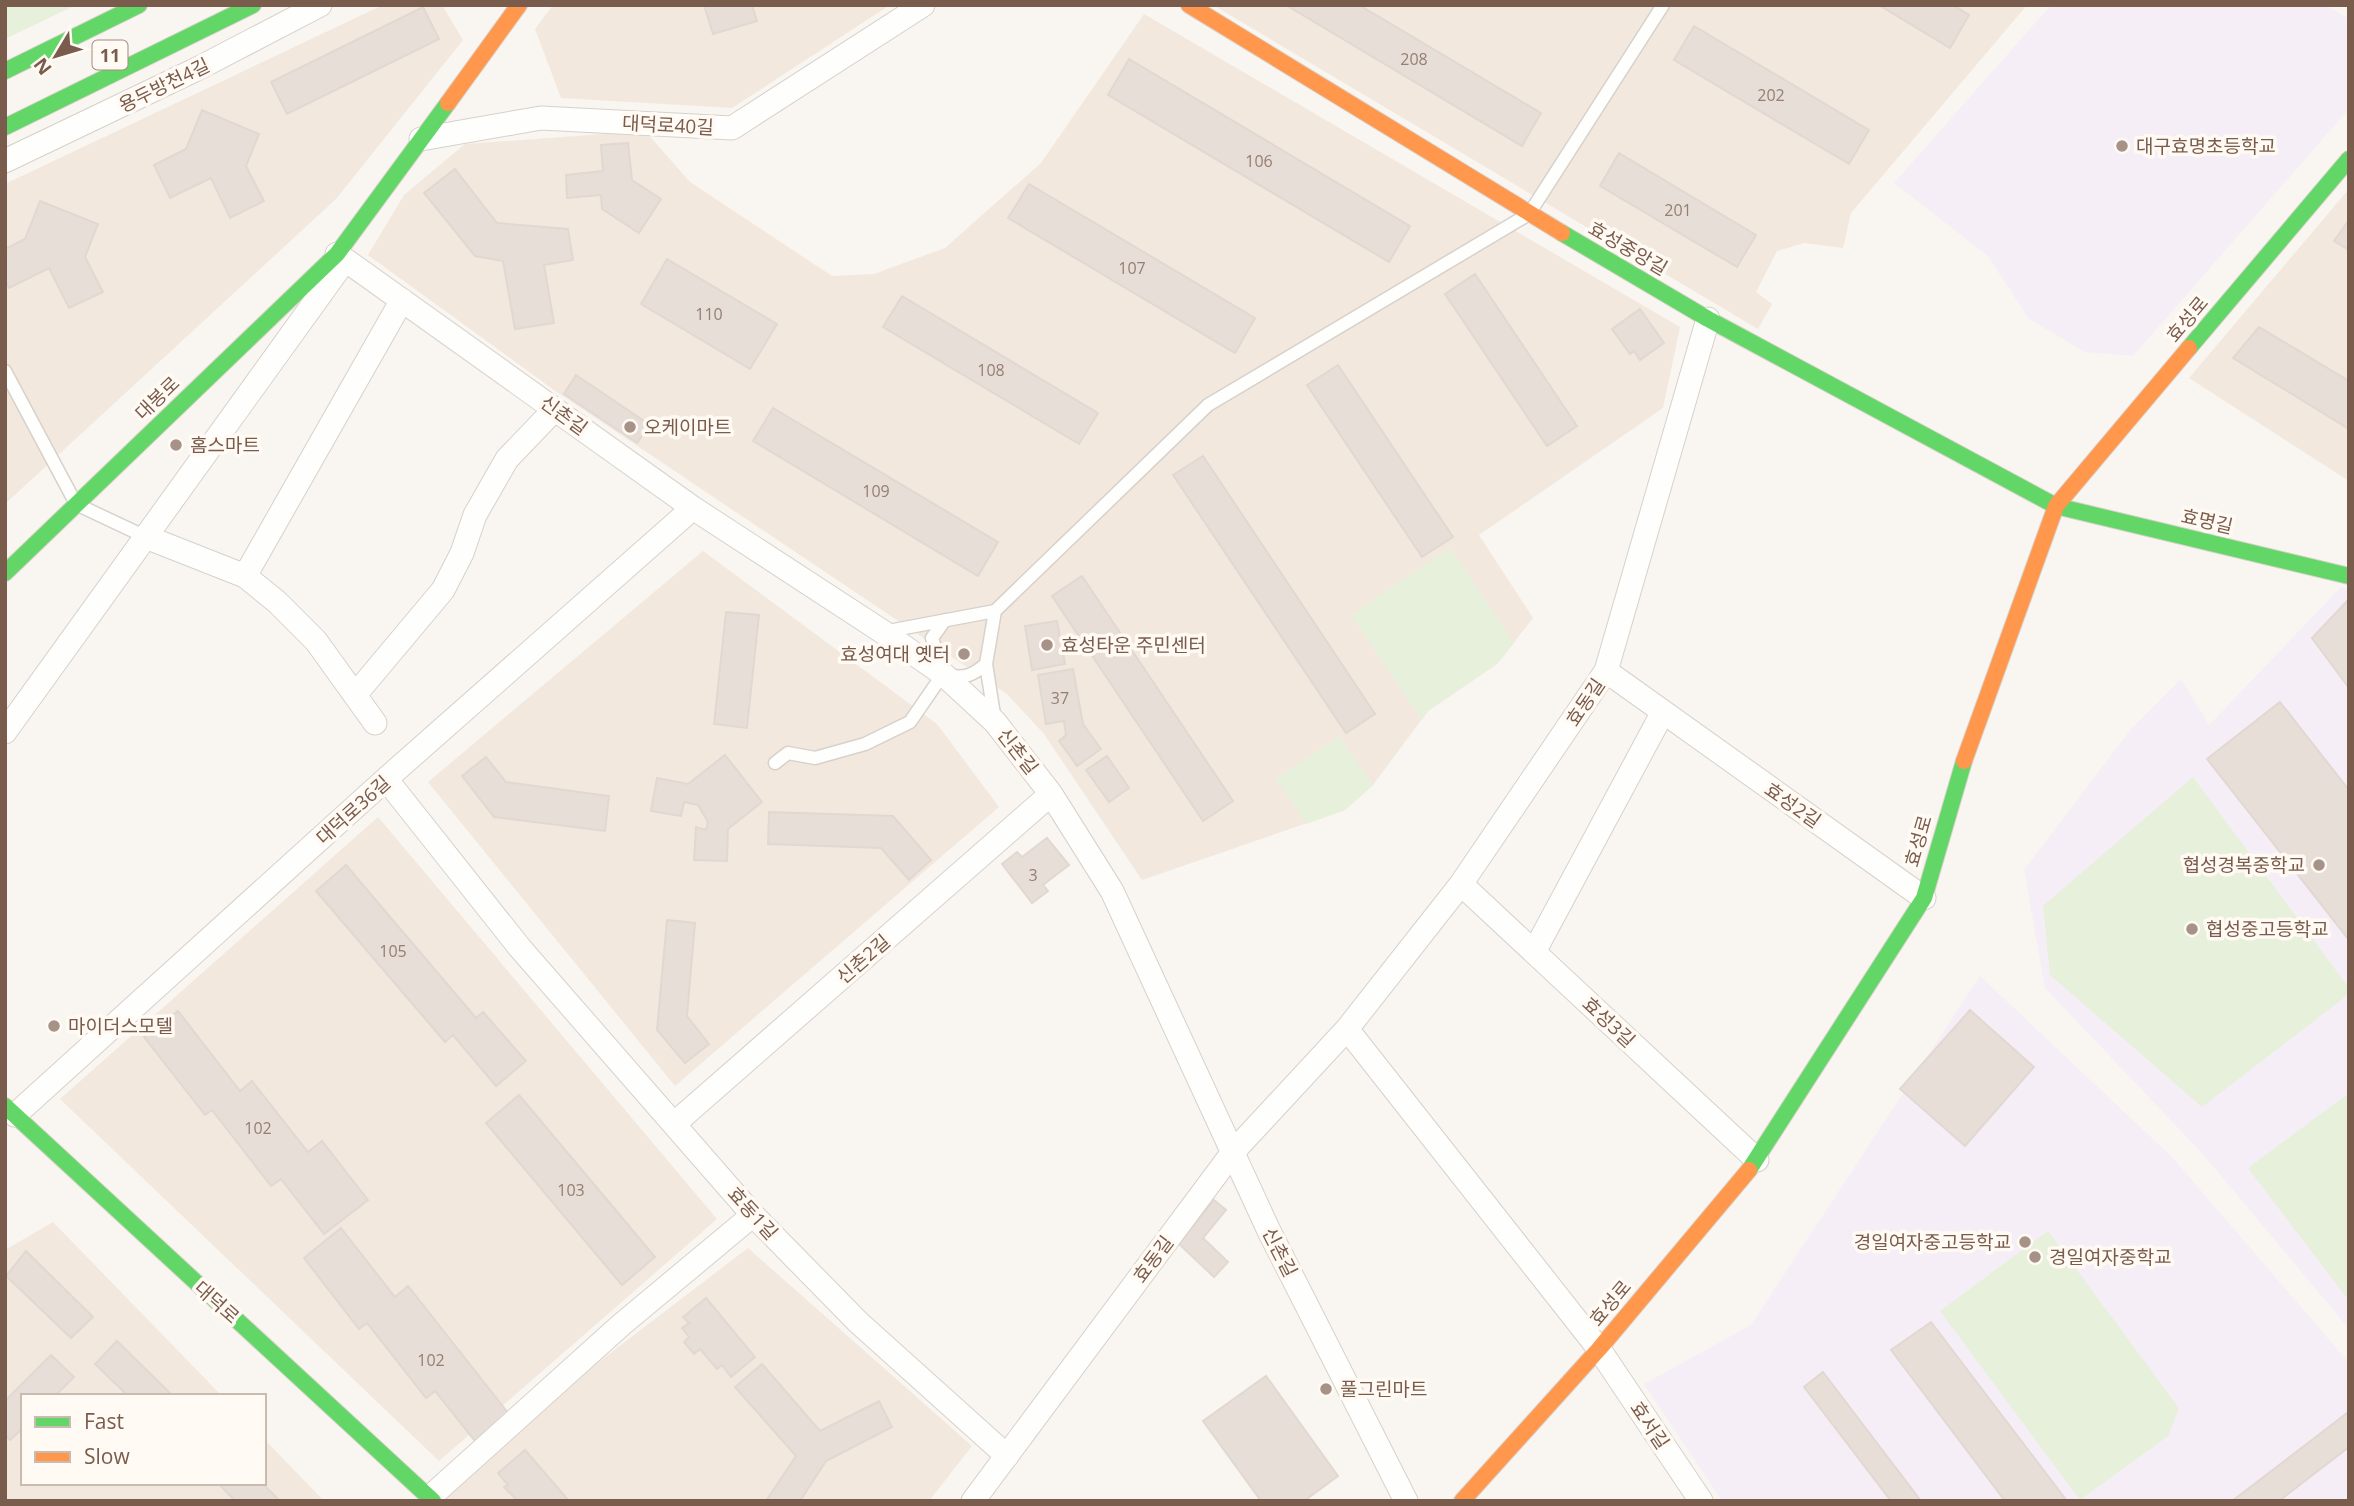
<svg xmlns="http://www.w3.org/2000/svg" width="2354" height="1506" font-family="'Open Sans','Noto Sans KR',sans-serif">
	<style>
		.residential { fill: #f2e8de }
		.education { fill: #f6eef6 }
		.green { fill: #e7f0db }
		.building { fill: #e6ded7; stroke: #e2d8d2; stroke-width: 2 }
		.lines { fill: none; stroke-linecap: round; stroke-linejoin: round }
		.lane-casing { stroke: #d7d1cb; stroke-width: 15 }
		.street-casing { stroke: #d7d1cb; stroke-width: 25 }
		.fast-casing { stroke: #d9d2cb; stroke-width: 18 }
		.slow-casing { stroke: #d9d2cb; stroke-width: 18 }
		.lane { stroke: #fefefd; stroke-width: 12 }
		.street { stroke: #fefefd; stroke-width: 23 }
		.fast { stroke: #63d668; stroke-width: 16 }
		.slow { stroke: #ff974d; stroke-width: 16 }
		.poi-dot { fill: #a69286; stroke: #fffaf3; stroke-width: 2.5 }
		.labels { text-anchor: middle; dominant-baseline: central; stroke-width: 7; stroke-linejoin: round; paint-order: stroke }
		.number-label { font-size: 16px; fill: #977e72 }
		.shield { fill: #fffaf3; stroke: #a28b7f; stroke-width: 2 }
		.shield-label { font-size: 18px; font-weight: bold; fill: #7a5c4d }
		.street-label { font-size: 19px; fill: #7a5c4d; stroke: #fffaf3 }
		.poi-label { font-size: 19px; fill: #7a5c4d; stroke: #fffaf3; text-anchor: start }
	</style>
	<rect width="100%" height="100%" fill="#f9f5f0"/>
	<path class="residential" d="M383,5H442L463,40L336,199L5,504V184Z
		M553,5H890L732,108L561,98L535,29Z
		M1213,5H2027L1851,213L1843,248L1804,243L1777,251L1756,292L1772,304L1758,329Z
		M1144,14L1680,327L1663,408L1479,535L1533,618L1497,664L1428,711L1373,785L1345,810L1142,880L1044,734L1007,694L554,390L368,255L404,195L465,144L645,131L690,182L832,276L874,274L945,248L1041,163Z
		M2349,189V481L2189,378Z
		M703,551L937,724L999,807L675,1086L428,782Z
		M378,817L717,1219L439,1461L60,1099Z
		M53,1222L222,1396H23V1483H264V1439L324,1501H5V1250Z
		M748,1248L972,1446L929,1501H443L441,1498L545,1403Z"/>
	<path class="education" d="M2051,5H2325L2349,19V109L2133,356L2085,352L2029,319L1988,256L1894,183Z
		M2341,587L2349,590V1329L2202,1153L2045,988L2024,870L2131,729L2181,679L2209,725Z
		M1980,976L2173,1158L2349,1363V1501H1722L1644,1384L1751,1325Z"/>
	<path class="green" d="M5,5H76L5,39Z
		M1450,548L1514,643L1497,664L1428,711L1422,720L1351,615Z
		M1339,736L1373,785L1345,810L1306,824L1276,779Z
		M2193,777L2349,988V994L2202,1107L2050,975L2043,906Z
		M2349,1093V1301L2248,1168Z
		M2048,1231L2179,1408L2168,1436L2080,1500L1940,1311Z"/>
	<path class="building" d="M704,5H752L757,21L713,34Z
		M1286,5H1359L1541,113L1522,146Z
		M1879,5H1953L1969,15L1950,48Z
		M423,7L439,39L287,114L271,82Z
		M1694,26L1869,130L1849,164L1674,60Z
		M1129,59L1410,226L1389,262L1108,95Z
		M202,110L259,134L246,166L264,201L230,218L211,178L170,198L154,165L186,149Z
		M628,143L632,180L661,199L639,233L602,209L601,195L567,198L566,175L603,171L601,145Z
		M1619,153L1756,235L1737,267L1600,186Z
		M455,169L497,223L568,229L573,260L544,265L554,323L515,329L503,261L475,256L424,193Z
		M1029,184L1255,318L1235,353L1008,218Z
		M40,201L98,224L85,257L103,292L69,308L49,268L9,288L5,280V249L25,239Z
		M2349,220V250L2334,241Z
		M667,259L777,324L750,369L641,304Z
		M1475,274L1577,426L1547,446L1445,294Z
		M902,296L1098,413L1079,444L883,327Z
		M1640,309L1664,343L1640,360L1634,351L1630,354L1612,329Z
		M2259,327L2349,381V429L2233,358Z
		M1338,365L1453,537L1422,557L1307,385Z
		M576,375L650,425L637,443L564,394Z
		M773,408L998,542L978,576L753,441Z
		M1203,456L1375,714L1346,733L1173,475Z
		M1082,576L1233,801L1203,821L1052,596Z
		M2349,599V688L2312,638Z
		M726,612L759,615L747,728L714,724Z
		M1057,621L1065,664L1032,670L1025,626Z
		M1073,669L1083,724L1101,749L1077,766L1059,741L1066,735L1064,721L1046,724L1038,675Z
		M2280,702L2349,790V940L2207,759Z
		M725,755L762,802L728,829L727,861L694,860L696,827L706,830L708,822L698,805L684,802L681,816L651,811L657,778L688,784Z
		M1107,756L1129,788L1109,802L1086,770Z
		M486,757L506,782L609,796L605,831L494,817L462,776Z
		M769,812L893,816L931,860L909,880L881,848L768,844Z
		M1047,838L1069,865L1043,885L1048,891L1032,903L1002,864L1017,852L1022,857Z
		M346,865L476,1018L483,1012L526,1061L496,1086L453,1035L445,1042L316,891Z
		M667,920L695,923L687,1016L709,1044L685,1063L657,1030Z
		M1970,1010L2034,1067L1965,1146L1900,1089Z
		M178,1011L240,1091L252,1081L308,1152L322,1141L368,1200L324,1234L281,1179L271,1186L212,1110L205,1115L144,1037Z
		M519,1095L655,1257L622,1285L486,1123Z
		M1214,1200L1226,1210L1203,1238L1228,1262L1214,1277L1179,1244Z
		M341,1228L395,1297L408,1286L509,1414L475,1441L435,1391L426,1398L367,1323L359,1329L304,1258Z
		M26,1251L93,1317L71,1338L6,1276Z
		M706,1298L755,1357L731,1377L722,1365L717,1369L700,1349L694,1354L684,1342L689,1337L682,1328L689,1323L683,1317Z
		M1931,1322L2067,1501H2005L1891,1350Z
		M117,1341L173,1396H128L95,1364Z
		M51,1355L74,1377L55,1396H23V1428L10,1440L5,1435V1401Z
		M762,1364L820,1431L879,1401L892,1427L826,1461L800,1501H766L796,1456L735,1387Z
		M1823,1372L1921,1501H1891L1804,1387Z
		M1266,1376L1338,1476L1304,1501H1261L1203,1421Z
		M2347,1413L2349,1415V1447L2279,1501H2232Z
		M525,1450L569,1501H512L515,1498L504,1487L508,1485L498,1473Z
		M218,1483H262L280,1501H235Z"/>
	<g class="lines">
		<defs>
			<path id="lane" d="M5,371L76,504L146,537
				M995,611L986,664L995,721
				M883,632L995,611L1208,405L1529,214L1663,5
				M942,670L932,638L945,620
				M947,675C965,679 973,675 986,664
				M775,763L788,753L815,758L865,744L910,722L943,674"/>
			<path id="street" d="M421,139L541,118L732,128L923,5
				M5,161L197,69L320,5
				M337,254L693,508L883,632L943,674L995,722L1051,794L1112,891L1269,1231L1406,1501
				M146,537L245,576L277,602L316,641L375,723
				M245,576L402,300
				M1606,671L1924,898
				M355,695L443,590L462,553L475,515L507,459L555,409
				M5,732L343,263
				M386,779L520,948L753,1215L858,1322L1007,1456
				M1461,884L1757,1160
				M1534,952L1663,712
				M1347,1029L1599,1349L1701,1501
				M15,1115L386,779L693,508
				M674,1124L1051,794
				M430,1497L621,1325L753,1215
				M973,1501L1233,1152L1347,1029L1461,884L1606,671L1708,319"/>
			<path id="fast" d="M5,71L139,5
				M5,127L253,5
				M1562,233L1708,319L2056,506L2349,576
				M2189,348L2349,159
				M5,573L337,254L448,103
				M5,1106L433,1501
				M1749,1170L1924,898L1964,761"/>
			<path id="slow" d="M1189,5L1562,233
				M448,103L519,5
				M1964,761L2056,506L2189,348
				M1462,1501L1599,1349L1749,1170"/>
		</defs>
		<use href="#lane" class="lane-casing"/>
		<use href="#street" class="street-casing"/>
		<use href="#fast" class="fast-casing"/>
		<use href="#slow" class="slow-casing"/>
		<use href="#lane" class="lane"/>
		<use href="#street" class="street"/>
		<use href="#fast" class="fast"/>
		<use href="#slow" class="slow"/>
	</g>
	<g class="poi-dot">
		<circle cx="2122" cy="146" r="7"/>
		<circle cx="630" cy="427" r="7"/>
		<circle cx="176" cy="445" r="7"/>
		<circle cx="1047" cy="645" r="7"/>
		<circle cx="964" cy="654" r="7"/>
		<circle cx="2319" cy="865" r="7"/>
		<circle cx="2192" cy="929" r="7"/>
		<circle cx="54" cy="1026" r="7"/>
		<circle cx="2025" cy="1242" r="7"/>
		<circle cx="2035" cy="1257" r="7"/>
		<circle cx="1326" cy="1389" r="7"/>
	</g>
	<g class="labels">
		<g class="number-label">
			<text x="1414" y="59">208</text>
			<text x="1771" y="95">202</text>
			<text x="1259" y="161">106</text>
			<text x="1678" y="210">201</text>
			<text x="1132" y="268">107</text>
			<text x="709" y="314">110</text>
			<text x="991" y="370">108</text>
			<text x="876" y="491">109</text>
			<text x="1060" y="698">37</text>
			<text x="1033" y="875">3</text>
			<text x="393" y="951">105</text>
			<text x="258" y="1128">102</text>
			<text x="571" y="1190">103</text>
			<text x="431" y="1360">102</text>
		</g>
		<rect class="shield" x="92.5" y="40.5" width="35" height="29" rx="5"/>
		<g class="shield-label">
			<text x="110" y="55">11</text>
		</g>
		<g class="street-label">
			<text transform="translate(164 85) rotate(-26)">용두방천4길</text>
			<text transform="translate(668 125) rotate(3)">대덕로40길</text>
			<text transform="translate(1628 248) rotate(30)">효성중앙길</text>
			<text transform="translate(2187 319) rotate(-50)">효성로</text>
			<text transform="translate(157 398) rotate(-44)">대봉로</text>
			<text transform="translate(564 415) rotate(36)">신촌길</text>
			<text transform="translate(2207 521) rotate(13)">효명길</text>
			<text transform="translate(1585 702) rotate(-56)">효동길</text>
			<text transform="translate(1018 751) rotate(52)">신촌길</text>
			<text transform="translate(1793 805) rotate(35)">효성2길</text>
			<text transform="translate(353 810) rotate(-42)">대덕로36길</text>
			<text transform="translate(1918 841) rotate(-74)">효성로</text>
			<text transform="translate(863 959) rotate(-41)">신촌2길</text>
			<text transform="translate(1609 1022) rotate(43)">효성3길</text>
			<text transform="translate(753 1213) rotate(48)">효동1길</text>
			<text transform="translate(1280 1252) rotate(63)">신촌길</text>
			<text transform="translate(1153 1259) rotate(-53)">효동길</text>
			<text transform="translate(217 1302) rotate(42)">대덕로</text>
			<text transform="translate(1610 1303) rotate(-50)">효성로</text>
			<text transform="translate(1650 1425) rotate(56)">효서길</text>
		</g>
		<g class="poi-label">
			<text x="2136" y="146">대구효명초등학교</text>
			<text x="644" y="427">오케이마트</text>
			<text x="190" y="445">홈스마트</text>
			<text x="1061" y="645">효성타운 주민센터</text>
			<text x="950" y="654" text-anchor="end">효성여대 옛터</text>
			<text x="2305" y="865" text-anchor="end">협성경복중학교</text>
			<text x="2206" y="929">협성중고등학교</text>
			<text x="68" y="1026">마이더스모텔</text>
			<text x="2011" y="1242" text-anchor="end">경일여자중고등학교</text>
			<text x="2049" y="1257">경일여자중학교</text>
			<text x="1340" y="1389">풀그린마트</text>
		</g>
	</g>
	<rect width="2354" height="1506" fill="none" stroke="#7a5c4d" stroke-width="14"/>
	<rect x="21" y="1394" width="245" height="91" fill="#fffaf3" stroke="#cabbb1" stroke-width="2"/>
	<rect x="35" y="1417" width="35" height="10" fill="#63d668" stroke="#cabbb1" stroke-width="2"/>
	<text x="84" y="1429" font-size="21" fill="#7a5c4d">Fast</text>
	<rect x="35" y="1452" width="35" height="10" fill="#ff974d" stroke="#cabbb1" stroke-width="2"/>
	<text x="84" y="1464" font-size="21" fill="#7a5c4d">Slow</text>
	<g transform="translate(56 56) rotate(232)" stroke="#fffaf3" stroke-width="5" paint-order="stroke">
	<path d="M0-5L12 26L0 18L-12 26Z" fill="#7a5c4d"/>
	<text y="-10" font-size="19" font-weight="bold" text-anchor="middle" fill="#7a5c4d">N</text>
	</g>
</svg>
